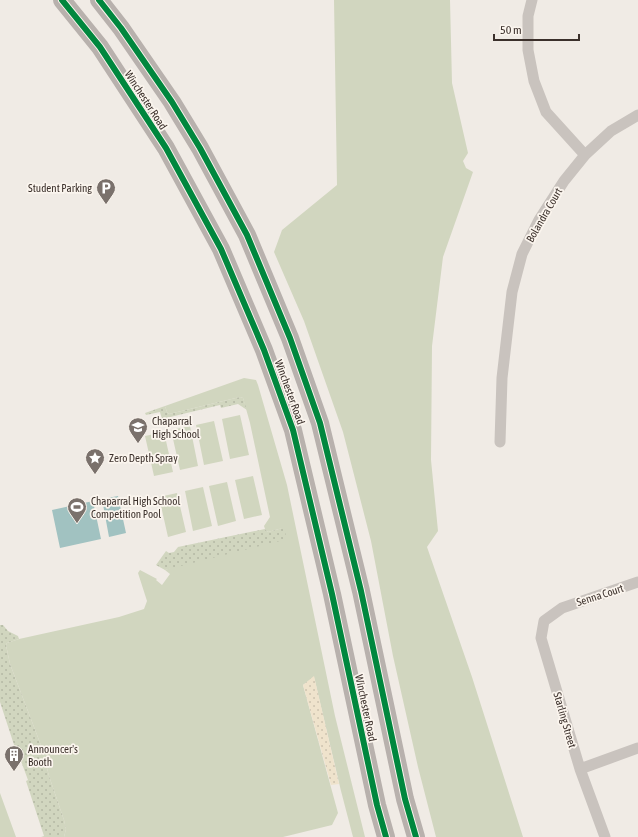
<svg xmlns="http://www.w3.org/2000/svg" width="638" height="837" font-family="'Asap Condensed',sans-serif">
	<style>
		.grass { fill: #d1d6bf }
		.sand { fill: url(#sand-dots) }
		.garden { fill: url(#garden-dots) }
		.water { fill: #a1c2c1 }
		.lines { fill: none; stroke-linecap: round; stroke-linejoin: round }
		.minor { stroke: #c9c3be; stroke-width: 11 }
		.primary { stroke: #b8b1ad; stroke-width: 18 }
		.cycleway-casing { stroke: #fbf5ee; stroke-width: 8 }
		.cycleway { stroke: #00873e; stroke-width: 6 }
		.labels { text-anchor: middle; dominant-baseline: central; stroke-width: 3.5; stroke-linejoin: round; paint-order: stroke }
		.street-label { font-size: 11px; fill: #3b302b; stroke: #fbf5ee }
		.poi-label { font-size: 11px; fill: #3b302b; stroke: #fbf5ee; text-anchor: start }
	</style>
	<defs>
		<pattern id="sand-dots" width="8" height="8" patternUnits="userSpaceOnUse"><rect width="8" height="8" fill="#efe3cc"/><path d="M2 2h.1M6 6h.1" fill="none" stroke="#cec3af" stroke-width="1.8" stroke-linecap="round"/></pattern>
		<pattern id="garden-dots" width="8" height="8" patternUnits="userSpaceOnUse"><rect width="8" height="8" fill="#d1d6bf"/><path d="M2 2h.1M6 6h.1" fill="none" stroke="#b4b8a4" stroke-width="1.8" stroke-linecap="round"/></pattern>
	</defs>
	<rect width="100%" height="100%" fill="#f0ebe5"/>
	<path class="grass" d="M334,0H450L452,83L468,153L463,161L466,168L473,172L443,257L432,346L431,460L438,531L427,547L472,677L523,837H436L418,767L393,656L371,541L343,432L304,321L274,252L282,230L337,185Z
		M244,378L256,380L258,385L287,485L335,716L365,837H353L341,791L314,677L303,685L338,813L332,825L283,837H64L66,829L64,820L49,776L42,748L10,664L6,645L7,643L19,639L119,617L144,609L147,601L138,573L140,570L157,579L156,580L162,585L170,574L165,570L283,528L268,532L265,529L264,526L270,517L250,423L243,398L240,397L169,414L167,412L165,406Z
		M240,415L249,455L230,459L222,419Z
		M214,421L223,461L204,465L196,425Z
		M190,426L198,466L180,470L171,430Z
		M164,432L173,472L154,476L145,436Z
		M253,476L262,515L244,519L235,480Z
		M227,482L236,521L218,526L209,486Z
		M203,487L212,526L193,531L185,491Z
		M177,493L186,532L168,537L159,497Z
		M0,793L16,837H0Z"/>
	<path class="sand" d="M314,676L339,784L331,785L303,685Z"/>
	<path class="garden" d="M240,397L243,398L247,410L238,404L221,408L220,405L162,419L160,412L146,415L145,413L165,406L167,412L169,414Z
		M283,528L285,530L286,537L284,540L165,570L156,565L166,551L169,553L174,552L178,547L265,529L268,532Z
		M0,625H3L8,631L18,636L19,639L7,643L6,645L10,664L42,748L49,776L64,820L66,829L64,837H41L44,836L26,781L28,780L18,753L17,754L0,702Z"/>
	<path class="water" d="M118,496L126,533L109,537L102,499Z
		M93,501L101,539L60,548L52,510Z"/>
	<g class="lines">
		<path class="minor" d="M532,0L528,16V50L534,81L546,112L585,155
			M500,442L502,378L512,292L522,254L539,220L564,181L585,155L611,131L638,115
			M580,769L638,748
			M605,837L580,769L541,638L544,621L562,608L638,582"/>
		<path class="primary" d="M62,0L100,47L166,148L221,249L264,350L293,430L332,594L377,805L386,837
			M99,0L121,28L172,102L200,148L247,235L290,338L320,423L361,591L405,799L416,837"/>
		<defs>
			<path id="cycleway" d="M62,0L100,47L166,148L221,249L264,350L293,430L332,594L377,805L386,837
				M99,0L121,28L172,102L200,148L247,235L290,338L320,423L361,591L405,799L416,837"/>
		</defs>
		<use href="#cycleway" class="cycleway-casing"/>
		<use href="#cycleway" class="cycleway"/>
	</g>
	<defs>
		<symbol id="parking-pin" viewBox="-11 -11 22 30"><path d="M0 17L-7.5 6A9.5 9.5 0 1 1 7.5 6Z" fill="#7a716c" stroke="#fbf5ee"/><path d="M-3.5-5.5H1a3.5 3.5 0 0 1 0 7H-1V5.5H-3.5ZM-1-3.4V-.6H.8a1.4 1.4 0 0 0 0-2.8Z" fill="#fff"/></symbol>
		<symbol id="school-pin" viewBox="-11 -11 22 30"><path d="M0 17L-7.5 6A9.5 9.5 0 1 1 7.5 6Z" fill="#7a716c" stroke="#fbf5ee"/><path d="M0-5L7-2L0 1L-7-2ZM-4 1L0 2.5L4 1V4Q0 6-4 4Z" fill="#fff"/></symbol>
		<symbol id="sight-pin" viewBox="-11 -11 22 30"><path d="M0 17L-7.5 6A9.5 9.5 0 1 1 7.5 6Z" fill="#7a716c" stroke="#fbf5ee"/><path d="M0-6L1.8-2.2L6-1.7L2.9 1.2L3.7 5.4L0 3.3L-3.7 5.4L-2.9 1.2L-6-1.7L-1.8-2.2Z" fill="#fff"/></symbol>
		<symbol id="stadium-pin" viewBox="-11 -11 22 30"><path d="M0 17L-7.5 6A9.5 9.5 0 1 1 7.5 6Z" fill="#7a716c" stroke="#fbf5ee"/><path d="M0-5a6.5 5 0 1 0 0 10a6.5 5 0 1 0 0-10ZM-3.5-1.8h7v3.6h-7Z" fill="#fff"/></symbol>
		<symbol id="building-pin" viewBox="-11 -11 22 30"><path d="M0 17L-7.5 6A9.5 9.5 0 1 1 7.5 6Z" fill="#7a716c" stroke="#fbf5ee"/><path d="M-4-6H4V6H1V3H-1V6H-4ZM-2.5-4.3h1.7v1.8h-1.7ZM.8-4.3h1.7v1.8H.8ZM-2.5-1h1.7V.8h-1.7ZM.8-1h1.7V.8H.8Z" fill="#fff"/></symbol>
	</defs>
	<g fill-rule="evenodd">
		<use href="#parking-pin" x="95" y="177" width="22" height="30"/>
		<use href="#school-pin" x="127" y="416" width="22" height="30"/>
		<use href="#sight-pin" x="84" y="447" width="22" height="30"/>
		<use href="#stadium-pin" x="66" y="496" width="22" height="30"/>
		<use href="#building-pin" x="3" y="744" width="22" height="30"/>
	</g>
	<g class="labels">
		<g class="street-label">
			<text transform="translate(146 100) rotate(57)">Winchester Road</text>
			<text transform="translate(544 215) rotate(-60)">Bolandra Court</text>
			<text transform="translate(290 392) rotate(70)">Winchester Road</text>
			<text transform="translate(600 595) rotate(-18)">Senna Court</text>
			<text transform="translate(366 708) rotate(78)">Winchester Road</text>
			<text transform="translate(565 720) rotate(74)">Starling Street</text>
		</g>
		<g class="poi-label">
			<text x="92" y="188" text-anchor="end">Student Parking</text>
			<text x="152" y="421">Chaparral<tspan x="152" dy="13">High School</tspan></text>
			<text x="109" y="458">Zero Depth Spray</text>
			<text x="91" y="501">Chaparral High School<tspan x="91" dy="13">Competition Pool</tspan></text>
			<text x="28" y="749">Announcer's<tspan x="28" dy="13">Booth</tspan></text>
		</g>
	</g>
	<path d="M494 34v6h85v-6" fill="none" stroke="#3b302b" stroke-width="2"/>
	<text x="500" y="34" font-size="12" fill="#3b302b" stroke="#fbf5ee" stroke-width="3" paint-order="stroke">50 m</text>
</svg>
